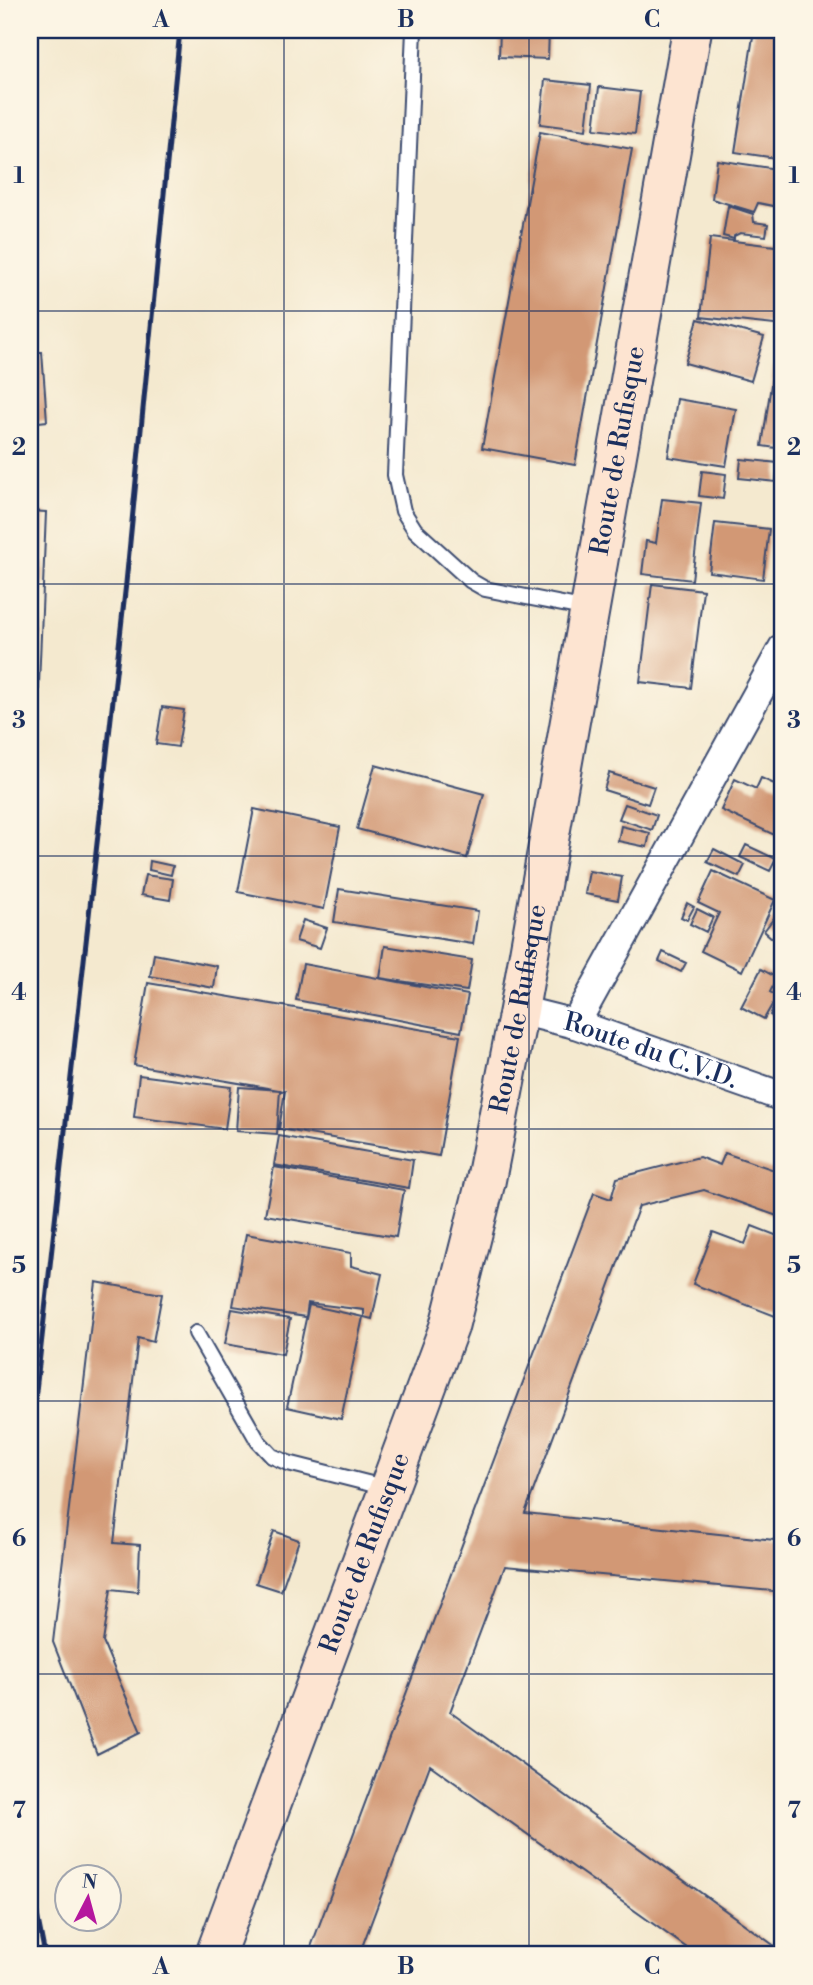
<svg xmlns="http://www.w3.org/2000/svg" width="813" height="1985" font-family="'Libre Bodoni',serif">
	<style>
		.building { fill: #d29875 }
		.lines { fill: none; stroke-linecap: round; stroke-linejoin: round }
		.service-casing { stroke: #3c4b6f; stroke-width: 18 }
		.minor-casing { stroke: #3c4b6f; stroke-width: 32 }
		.secondary-casing { stroke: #3c4b6f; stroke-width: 42 }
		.service { stroke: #fff; stroke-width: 14 }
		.minor { stroke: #fff; stroke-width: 28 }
		.secondary { stroke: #fde4d1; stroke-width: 38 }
		.rail { stroke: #1b2f5e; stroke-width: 5 }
		.grid { fill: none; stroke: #1b2f5e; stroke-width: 2; stroke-opacity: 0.55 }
		.labels { text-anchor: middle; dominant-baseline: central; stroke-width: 6; stroke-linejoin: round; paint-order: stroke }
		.street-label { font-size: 26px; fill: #1b2f5e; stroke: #fcf5e5 }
		.neatline { fill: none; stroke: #1b2f5e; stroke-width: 2.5 }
		.grid-label { font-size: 23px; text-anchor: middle; font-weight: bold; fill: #1b2f5e }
	</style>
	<rect width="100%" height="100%" fill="#fcf5e5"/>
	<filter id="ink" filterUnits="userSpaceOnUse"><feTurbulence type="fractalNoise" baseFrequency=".0143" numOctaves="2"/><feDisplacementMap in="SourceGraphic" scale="14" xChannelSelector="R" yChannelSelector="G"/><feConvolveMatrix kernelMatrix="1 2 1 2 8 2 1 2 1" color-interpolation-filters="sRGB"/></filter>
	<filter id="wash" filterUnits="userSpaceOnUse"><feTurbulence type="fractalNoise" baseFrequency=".00686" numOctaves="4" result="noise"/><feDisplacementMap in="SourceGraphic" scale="28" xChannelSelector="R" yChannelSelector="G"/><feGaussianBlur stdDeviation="1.57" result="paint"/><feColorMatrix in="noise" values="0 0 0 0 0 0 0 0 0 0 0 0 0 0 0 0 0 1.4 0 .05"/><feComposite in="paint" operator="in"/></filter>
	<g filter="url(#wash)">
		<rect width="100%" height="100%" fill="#f4e9cf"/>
		<g id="blocks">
			<path class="building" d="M500,30H549L548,59L499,57Z
				M754,30H783V159L735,152Z
				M545,80L591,85L586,130L540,124Z
				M599,87L640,92L635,134L594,129Z
				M540,132L632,149L575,465L482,448Z
				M717,160L783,170V208L758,203L754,212L712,199Z
				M728,206L753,214L754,222L768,224L766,236L740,233L734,236V239L723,236Z
				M710,238L783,247V326L701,317Z
				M698,319L764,337L751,381L685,363Z
				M778,337L783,338V449L762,446Z
				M30,352H42L47,421L30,423Z
				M677,399L736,409L726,466L668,457Z
				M741,459L778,463L776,482L739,478Z
				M702,471L726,474L723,499L699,496Z
				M662,499L701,503L692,580L642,574L646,541L656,543Z
				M30,511L46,512L37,734H30Z
				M715,523L769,529L763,579L709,572Z
				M652,584L703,590L691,688L640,682Z
				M162,707L184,710L178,747L156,744Z
				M375,765L484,794L467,858L357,829Z
				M609,773L654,787L648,804L604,790Z
				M761,778L783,788V839L721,810L735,779L756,789Z
				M625,804L657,815L652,830L619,819Z
				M254,809L340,827L324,909L238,892Z
				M621,826L650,833L647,847L618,841Z
				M746,845L776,859L770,871L740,857Z
				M714,849L745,865L739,877L707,862Z
				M150,861L173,866L171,875L149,870Z
				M589,871L622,877L618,900L585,894Z
				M713,871L775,900L742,971L701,951L719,913L698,903Z
				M145,875L173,879L170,900L141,895Z
				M339,889L478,911L473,944L334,922Z
				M687,903L694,907L687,920L681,917Z
				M783,906V924L772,938L764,931Z
				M697,909L713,917L706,932L690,924Z
				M303,920L327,928L320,948L296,941Z
				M385,946L472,960L467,991L380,978Z
				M663,952L686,963L681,972L659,961Z
				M154,954L217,966L214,988L150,976Z
				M303,964L468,995L461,1032L296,1000Z
				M783,966V994L774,991Z
				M761,969L777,978L770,992L777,996L764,1019L741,1007Z
				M148,983L460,1036L439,1156L279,1129L285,1091L134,1065Z
				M778,999L783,1002V1022L770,1015Z
				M139,1075L231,1087L225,1129L134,1117Z
				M239,1087L280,1090L277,1134L236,1131Z
				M279,1136L413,1160L409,1188L274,1165Z
				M725,1153L783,1173V1218L704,1190L639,1206L525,1513L783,1541V1592L505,1566L450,1712L783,1952V1955H697L430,1765L359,1955H308L594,1193L611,1199L617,1178L699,1157L720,1165Z
				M274,1167L404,1190L396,1237L265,1215Z
				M752,1226L783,1238V1319L693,1284L713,1232L745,1244Z
				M246,1234L351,1253V1266L382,1274L372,1319L364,1317V1310L308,1303L306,1317L233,1306Z
				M96,1282L162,1294L153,1342L138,1338L114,1543L140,1545L138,1592L111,1589L103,1642L141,1732L97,1754L53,1642Z
				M309,1305L363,1317L341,1419L287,1407Z
				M232,1309L290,1319L283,1354L225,1344Z
				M274,1531L299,1540L281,1591L256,1583Z"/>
		</g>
	</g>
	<g filter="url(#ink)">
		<use href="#blocks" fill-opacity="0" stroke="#3c4b6f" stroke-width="2"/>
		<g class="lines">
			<defs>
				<path id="service" d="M414,30L395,475L403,511L415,530L471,581L485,589L588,609
					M196,1333L258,1441L272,1456L288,1463L387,1488"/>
				<g id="minor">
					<path id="s1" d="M519,1010L575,1024L783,1097"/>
					<path d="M575,1024L783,648"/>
				</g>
				<g id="secondary">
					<path id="s2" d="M215,1955L449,1327L486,1180L519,1010L692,30"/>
				</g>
			</defs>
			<use href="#service" class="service-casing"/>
			<use href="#minor" class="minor-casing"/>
			<use href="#secondary" class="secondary-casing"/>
			<use href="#service" class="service"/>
			<use href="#minor" class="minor"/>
			<use href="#secondary" class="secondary"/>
			<path class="rail" d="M30,1445L126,583L180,30
				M30,1879L45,1955"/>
		</g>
	</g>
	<path class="grid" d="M284,30V1955M529,30V1955M30,311H783M30,584H783M30,856H783M30,1129H783M30,1401H783M30,1674H783"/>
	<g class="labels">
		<g class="street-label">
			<text stroke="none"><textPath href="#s2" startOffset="1563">Route de Rufisque</textPath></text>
			<text stroke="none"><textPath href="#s2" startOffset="996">Route de Rufisque</textPath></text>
			<text stroke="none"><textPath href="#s1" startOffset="138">Route du C.V.D.</textPath></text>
			<text stroke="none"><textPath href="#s2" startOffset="429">Route de Rufisque</textPath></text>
		</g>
	</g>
	<rect width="813" height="1985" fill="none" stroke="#fcf5e5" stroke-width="77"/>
	<g transform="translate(88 1898) rotate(6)"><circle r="33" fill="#fcf5e5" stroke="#a2a6af" stroke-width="2"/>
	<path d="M0-5L12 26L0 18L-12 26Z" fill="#b5179e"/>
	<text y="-10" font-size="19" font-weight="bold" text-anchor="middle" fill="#1b2f5e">N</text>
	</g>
	<rect x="38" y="38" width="736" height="1908" class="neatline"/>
	<g class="grid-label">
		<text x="161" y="27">A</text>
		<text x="406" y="27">B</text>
		<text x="652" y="27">C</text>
		<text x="19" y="183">1</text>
		<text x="794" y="183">1</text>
		<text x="19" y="455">2</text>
		<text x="794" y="455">2</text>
		<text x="19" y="728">3</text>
		<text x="794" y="728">3</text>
		<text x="19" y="1000">4</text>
		<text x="794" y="1000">4</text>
		<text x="19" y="1273">5</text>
		<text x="794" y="1273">5</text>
		<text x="19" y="1546">6</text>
		<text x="794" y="1546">6</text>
		<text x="19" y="1818">7</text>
		<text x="794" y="1818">7</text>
		<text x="161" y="1974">A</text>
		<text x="406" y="1974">B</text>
		<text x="652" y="1974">C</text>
	</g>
</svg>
